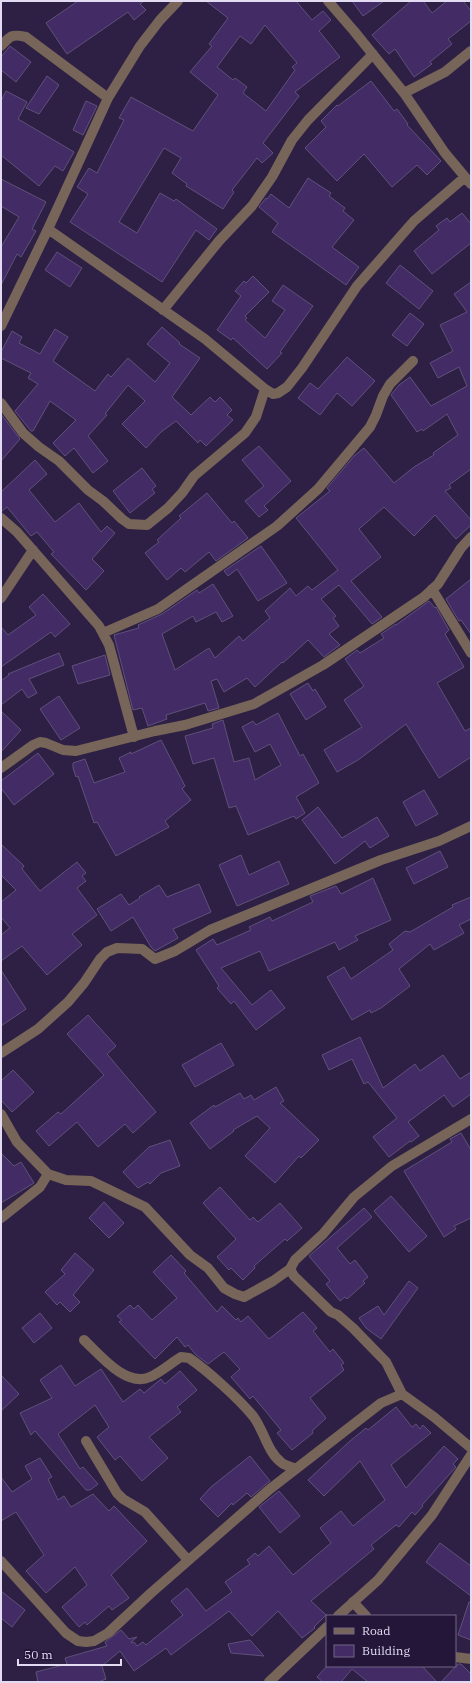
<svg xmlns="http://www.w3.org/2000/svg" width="472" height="1683" font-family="'IBM Plex Serif',serif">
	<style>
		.building { fill: #432b66; stroke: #5f5179; fill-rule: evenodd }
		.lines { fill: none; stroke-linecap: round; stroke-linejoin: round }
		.minor { stroke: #766558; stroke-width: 10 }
		.tertiary { stroke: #766558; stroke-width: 10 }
	</style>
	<rect width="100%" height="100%" fill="#2e2044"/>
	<path class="building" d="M78,1H144L140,4L146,10L134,20L128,12L67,54L46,23Z
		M206,1H296L312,20L323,11L331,20L319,31L340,57L295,92L299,96L263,143L273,153L262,163L257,158L232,190L234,192L223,209L186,186L187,184L172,173L181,158L164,148L119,222L137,233L160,193L174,201L176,199L217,229L209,240L196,230L162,282L70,222L88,194L77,187L89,168L97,173L124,120L119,118L131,97L193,131L218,95L190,72L212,46L209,44L228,18ZM265,25L297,63L292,67L295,70L266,111L243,93L247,87L235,78L233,80L217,67L240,36L251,44Z
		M352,1H384L363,16Z
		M411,1H423L432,13L447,1H463L471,11V21L448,39L452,44L430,62L432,64L414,77L395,49L389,54L372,35Z
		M10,46L31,62L16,82L1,70V57Z
		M47,76L59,85L39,114L26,108Z
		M371,81L394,111L397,109L408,124L407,125L441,161L427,175L417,165L392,187L364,154L337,181L305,148L326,127L321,121L337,105L338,106Z
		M6,91L27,102L18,119L74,152L63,171L55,166L39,186L1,155V101Z
		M86,101L97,106L83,135L73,130Z
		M308,178L331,193L329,196L345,208L343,211L354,220L332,247L359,267L346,285L272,232L278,223L259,207L266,198L267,199L271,194L289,208Z
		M1,179L46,202L32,229L36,231L21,257L17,254L1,285V247L19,217L1,206Z
		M462,213L471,224V243L432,274L414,251L439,230L436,226L447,218L450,222Z
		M57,252L82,268L70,287L45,270Z
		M400,265L433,291L419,309L386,283Z
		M253,276L269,292L245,316L247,318L245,320L265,338L285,310L272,301L283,285L313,306L280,352L282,353L267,369L233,338L231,340L217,330L241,296L235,291L244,281L246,283Z
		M471,282V469L449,485L451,488L445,491L471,520V525L456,539L435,515L414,536L384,507L359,529L381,557L351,581L382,617L372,624L339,585L321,599L336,616L333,618L339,626L329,634L340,645L337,647L324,657L308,640L283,663L282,662L255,687L247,678L224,692L217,679L211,681L219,708L208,711L205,703L166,715L167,719L148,726L142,708L133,710L114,635L139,628L138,625L162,614L197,590L199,593L213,584L233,616L222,622L216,612L196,622L193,616L162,634L175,670L209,648L215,658L239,636L243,641L270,618L265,611L290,588L296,596L308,586L312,590L338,570L296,518L330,491L327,488L354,456L364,448L394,483L414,467L434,455L433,453L458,435L447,414L423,431L422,429L417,432L391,395L399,385L410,377L431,406L467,386L459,367L438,378L430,363L453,351L440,325L467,312L454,294Z
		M410,313L424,324L407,346L392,335Z
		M162,327L180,343L179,344L200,358L172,397L191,415L210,397L215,402L220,397L232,410L227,415L233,420L206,446L200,440L198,443L176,421L161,432L146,448L122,424L145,401L128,385L105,414L107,415L88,436L108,461L93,473L74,448L65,456L53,443L76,420L50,401L33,431H31L15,411L38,384L28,378L31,373L1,358V352L12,331L22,337L19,343L40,354L55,329L68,337L53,361L95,391L108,374L111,377L128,358L155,382L170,363L147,344Z
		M347,357L375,381L352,406L337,393L320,415L298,398L310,383L318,389Z
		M1,414L20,439L1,461Z
		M259,446L291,481L264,506L268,510L259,517L245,501L264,486L242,460Z
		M35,460L47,474L29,490L55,522L79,503L101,532L107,526L115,533L92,559L104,571L86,590L51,554L54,552L37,532L31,536L7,507L1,512V492Z
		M142,468L156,486L152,489L155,493L130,513L113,491Z
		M207,493L232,523L234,521L248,538L216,561L209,552L185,572L181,568L167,580L145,553L159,542L157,540L181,518L179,516Z
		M261,546L287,583L258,601L237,569L228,576L224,571Z
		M471,579V634L461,620L459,621L446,599Z
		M43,594L70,624L55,637L51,632L1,667V627L8,635L36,615L29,607Z
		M429,601L435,608L436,607L449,630L445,634L464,667L437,683L465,731L471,728V757L439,778L406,724L358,760L337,772L324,750L362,727L344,700L364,686L345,659L357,650L360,653L384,638L381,634L396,624V625Z
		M59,653L64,665L29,679L37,693L28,698L22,689L1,705V681L9,675L8,674Z
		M105,655L110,675L78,684L72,666Z
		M308,683L313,691L315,689L326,707L306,720L290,694Z
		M59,696L80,728L61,740L40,709Z
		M1,711L21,730L1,752Z
		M278,713L300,756L303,754L319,783L296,797L305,813L296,819L294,816L248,835L236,806L229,808L214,758L193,764L185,736L213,728L212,724L223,720L234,762L249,758L255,780L281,765L270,744L255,752L242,727L253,721L256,725Z
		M161,740L185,786L182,789L191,800L165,821L169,827L116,856L97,822L94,823L78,776L76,777L73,768V763L85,759L94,783L125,772L119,758L131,752V754Z
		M38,753L54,774L14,805L1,788V781Z
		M424,790L438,814L416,826L403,802Z
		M318,807L342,838L377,817L389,836L370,848L365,841L335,864L302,820Z
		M1,844L24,866L22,869L40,891L77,862L86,873L82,876L86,881L77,888L97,915L72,934L82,945L47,975L22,946L1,961V935L10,928L1,917V902L16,890L1,875Z
		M440,851L448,867L414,884L406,868Z
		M241,855L249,875L279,861L289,884L237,906L219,865Z
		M373,878L391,920L355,936L358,940L339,950L335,942L269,971L260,951L221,968L252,1005L271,990L285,1008L256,1030L234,1001L231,1004L217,988L219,986L196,950L213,939L217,945L251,930L249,927L270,917L272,921L313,902L310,896L336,886L341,894Z
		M199,884L211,912L173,929L178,938L155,951L151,947L133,917L111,931L97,909L121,894L129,905L140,898L139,897L159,885L167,897Z
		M471,897V919L459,925L464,933L434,950L430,944L399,969L410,986L381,1008L371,1013L370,1010L352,1020L327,977L344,967L351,979L393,950L389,944L405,931L410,932L453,907L452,905Z
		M1,970L26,1009L1,1026Z
		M88,1015L116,1046L107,1054L156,1112L133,1133L125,1124L98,1147L77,1122L49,1146L36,1131L58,1112L61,1114L104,1075L67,1034Z
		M360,1037L383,1088L415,1064L420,1071L443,1055L460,1079L471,1072V1094L453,1107L444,1095L408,1122L419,1136L411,1142L410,1141L389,1157L373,1137L397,1118L368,1082L364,1084L352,1059L329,1070L322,1055Z
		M221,1043L234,1065L195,1087L182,1065Z
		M13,1070L34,1092L12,1112L1,1100V1081Z
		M276,1087L284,1101L280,1103L319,1140L301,1158L299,1156L275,1183L245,1156L270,1128L257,1116L233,1130L234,1131L210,1149L190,1123L214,1105L215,1107L240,1093L244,1099L251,1095L254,1100Z
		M461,1133L471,1150V1218L454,1226L456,1229L444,1237L404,1171L452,1142L450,1139Z
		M170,1140L180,1166L161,1173L150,1184L148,1182L138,1188L123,1172L149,1147Z
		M1,1153L14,1166L21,1162L34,1183L1,1203Z
		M220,1187L250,1220L253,1217L258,1222L280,1203L302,1228L287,1241L285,1239L254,1266L255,1268L243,1280L231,1268L229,1270L217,1257L236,1239L203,1203Z
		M391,1196L427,1236L409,1252L374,1211Z
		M104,1202L124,1223L109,1238L89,1218Z
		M364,1208L372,1217L337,1248L350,1264L355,1260L368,1277L363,1281L365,1283L347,1299L345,1297L340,1301L326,1284L330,1281L309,1256Z
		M75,1253L94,1270L73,1295L80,1302L70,1312L60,1302L57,1305L45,1292L65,1274L61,1270Z
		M171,1255L186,1271L184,1273L217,1312L222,1306L236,1320L238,1318L241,1322L248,1316L269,1339L303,1312L317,1328L313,1331L330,1352L333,1349L344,1363L341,1365L344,1370L310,1398L326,1418L312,1431L313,1433L292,1450L277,1433L281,1430L253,1396L250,1399L231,1377L240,1369L224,1352L208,1364L196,1355L188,1345L185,1347L177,1337L155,1359L119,1322L122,1320L117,1316L130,1305L134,1309L138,1305L152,1320L177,1298L153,1272Z
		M409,1281L418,1288L381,1339L366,1328L359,1318L378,1306L384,1315Z
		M40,1313L52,1328L34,1343L22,1328Z
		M61,1365L75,1386L101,1369L123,1402L140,1389L144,1393L161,1379L165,1384L180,1371L197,1390L177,1407L181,1412L149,1437L168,1458L142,1481L120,1456L115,1460L97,1437L109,1427L95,1405L58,1434L80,1469L83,1467L98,1484L90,1490H86L35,1431L31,1435L20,1413L52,1398L40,1380Z
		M1,1375L19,1394L1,1411Z
		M396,1407L412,1427L416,1424L420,1429L423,1425L431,1433L391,1465L406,1488L444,1446L458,1459L453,1464L456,1467L422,1505L423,1506L415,1515L412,1512L399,1527L396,1525L371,1545L374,1549L311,1601L326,1615L314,1627L315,1628L302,1638L278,1611L252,1636L229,1611L171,1655L166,1648L134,1671L120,1651L102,1666L106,1679L98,1682H38L36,1672L67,1664L65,1658L107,1646L105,1642L121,1630L129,1639L137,1637L131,1642L132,1643L134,1642L137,1646L143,1642L146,1645L183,1615L171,1601L187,1588L206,1611L232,1592L225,1582L250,1564L247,1560L255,1553L258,1556L269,1546L293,1575L331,1543L320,1528L341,1511L353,1526L385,1500L360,1461L324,1496L308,1480L350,1441L366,1428L368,1430Z
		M250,1456L270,1481L251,1497L247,1493L233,1505L232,1503L218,1517L200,1499L211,1487Z
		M40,1458L52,1477L48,1479L58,1500L64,1496L71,1507L93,1494L109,1511L114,1506L147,1541L111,1575L129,1598L112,1610L109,1606L87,1625L85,1622L79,1627L62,1607L87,1585L75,1567L46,1593L26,1571L44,1555L16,1512L1,1521V1477L12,1492L32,1479L25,1466Z
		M279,1491L300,1516L280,1533L259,1507Z
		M440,1543L471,1566V1596L426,1562Z
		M1,1591L25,1610L12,1627L1,1618Z
		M469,1602H471V1640L458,1635Z
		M250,1640L264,1656L231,1653L228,1644Z
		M458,1664H461L471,1674V1682H441Z
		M327,1666H422L437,1682H368L352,1669L341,1682H323L317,1677Z"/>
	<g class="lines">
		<path class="minor" d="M328,1L354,31L404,93L445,153L471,184
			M1,46C11,35 12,34 26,37L108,98
			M404,93L445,72L471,51
			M48,229L205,339L265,389L273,394L278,393L287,387L302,368L357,286L414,221L465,177
			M163,310L219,241L252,206L272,177L292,140L308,120L373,54
			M1,326L48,229L108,98L140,46L160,20L178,1
			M1,403L23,433L39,447L59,461L88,490L103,501L122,519L129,524L147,525L168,508L182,493L194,476L245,433L256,417L265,389
			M1,518L17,532L99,626L109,645L134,737
			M432,589L471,653
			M1,598L33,550
			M103,633L158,609L277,526L318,489L370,427L376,415L383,396L390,384L413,361
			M1,768L33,745L40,742L46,743L63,750L76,751L155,731L185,725L254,704L323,665L424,597L438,584L461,548L471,537
			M1,1053L38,1029L68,1002L84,983L100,959L107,952L117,948L142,949L155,959L175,951L210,930L381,860L439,841L471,826
			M1,1114L17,1142L48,1174L40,1187L1,1218
			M48,1174L66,1180L91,1181L145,1207L190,1255L208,1268L224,1288L235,1294L244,1297L273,1281L290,1269L295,1260L323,1234L354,1197L392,1166L471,1119
			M290,1269L294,1276L331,1312L338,1315L353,1328L386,1362L402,1394
			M84,1340C99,1354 126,1388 150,1377C161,1372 171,1363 181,1357L189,1358C208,1371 238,1398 253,1416C264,1430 267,1452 282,1463C286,1466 292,1467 296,1469
			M86,1441L117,1493L123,1499L145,1512L188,1560
			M1,1561L66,1633L78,1641L86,1642L94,1641L108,1633L151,1593L270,1489L381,1403L402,1394L434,1417L471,1448
			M353,1602L366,1616
			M455,1657L471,1659"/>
		<path class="tertiary" d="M338,1616L378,1580L432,1515L471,1455
			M269,1682L327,1627"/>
	</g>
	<rect width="472" height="1683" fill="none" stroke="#e2dbf2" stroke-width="4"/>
	<rect x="326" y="1615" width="130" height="52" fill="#241639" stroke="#706583"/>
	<rect x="334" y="1628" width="20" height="6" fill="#766558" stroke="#706583"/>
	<text x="362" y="1635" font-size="12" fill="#e2dbf2">Road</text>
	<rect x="334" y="1645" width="20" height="12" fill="#432b66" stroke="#706583"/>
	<text x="362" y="1655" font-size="12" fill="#e2dbf2">Building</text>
	<path d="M18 1659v6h103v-6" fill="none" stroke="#e2dbf2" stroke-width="2"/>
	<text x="24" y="1659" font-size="12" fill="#e2dbf2" stroke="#241639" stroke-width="3" paint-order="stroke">50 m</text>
</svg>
